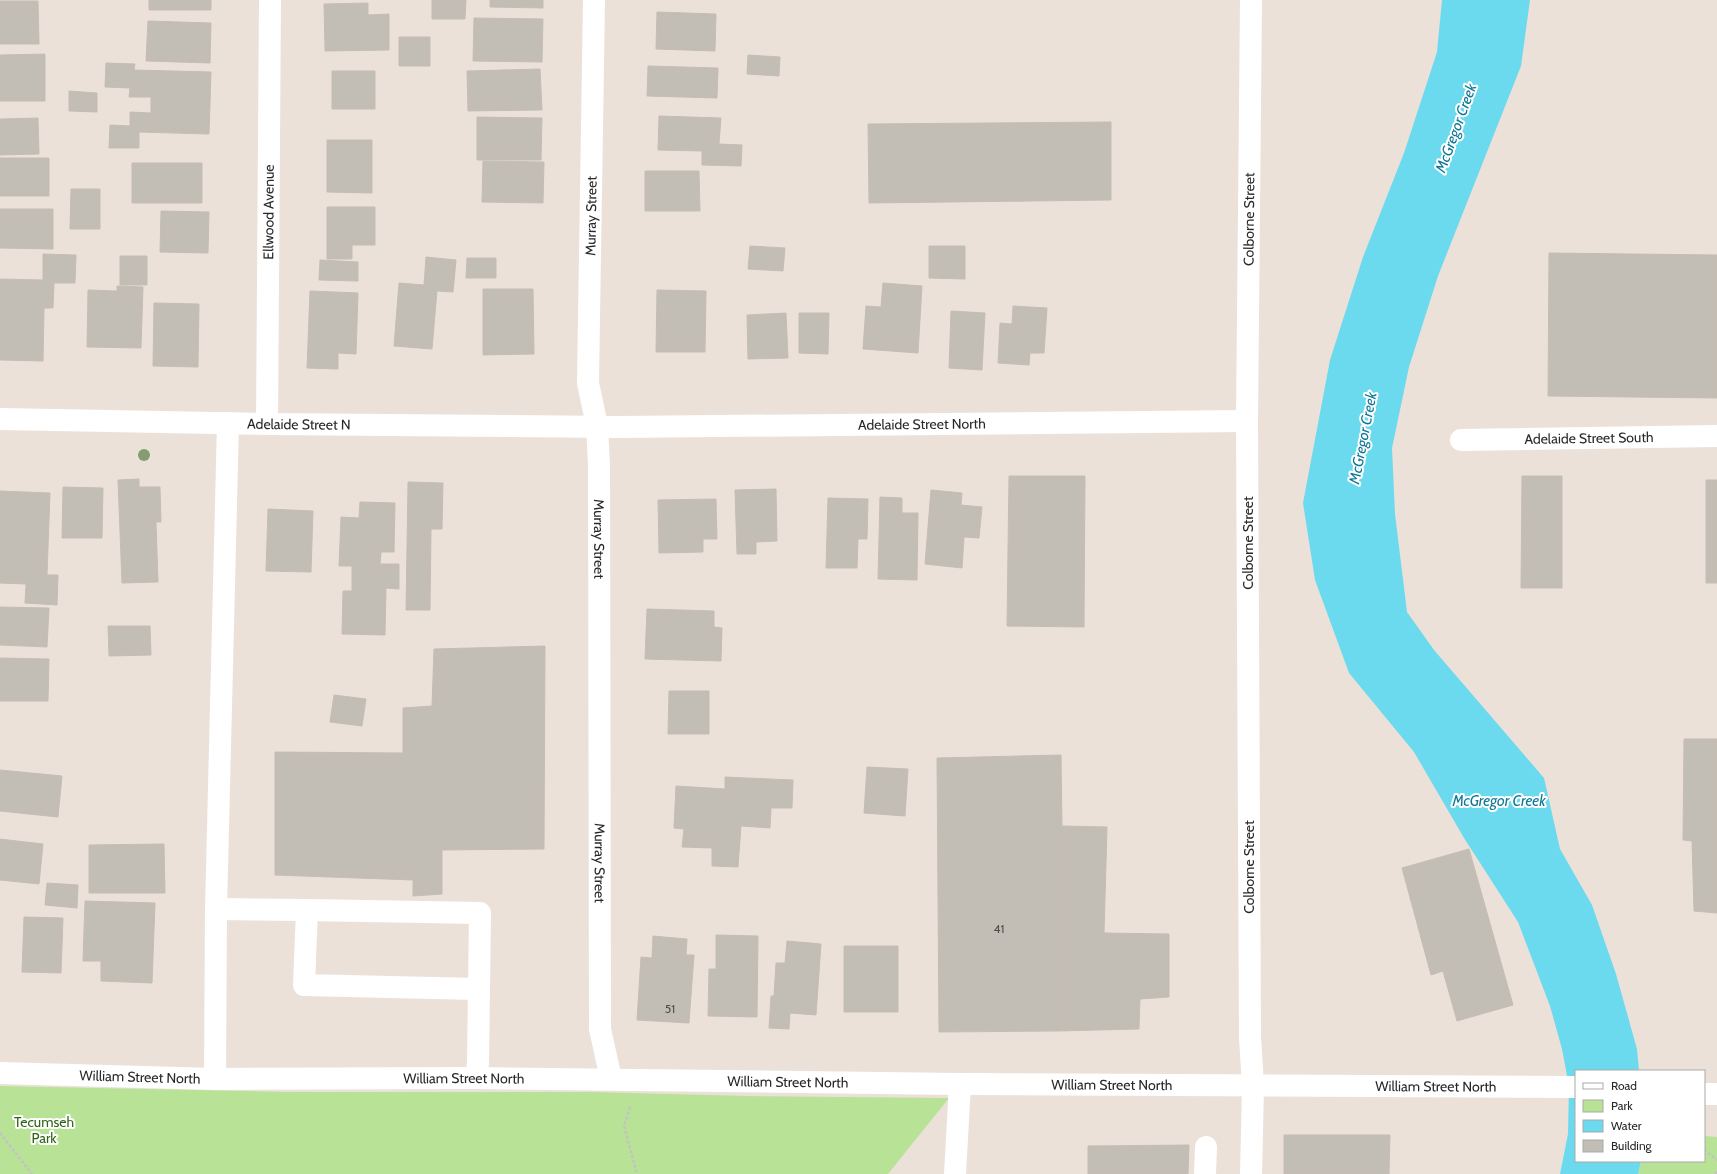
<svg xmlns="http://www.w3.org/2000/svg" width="1717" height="1174" font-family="Cabin,sans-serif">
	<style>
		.green { fill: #b8e295 }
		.water { fill: #6bdaee }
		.building { fill: #c2bdb5; stroke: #c6bdb3 }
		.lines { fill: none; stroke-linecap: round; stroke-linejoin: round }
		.path { stroke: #c3c3c3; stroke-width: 2.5; stroke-dasharray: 3 2; stroke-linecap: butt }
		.minor { stroke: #fff; stroke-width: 22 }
		.tree { fill: #859c6f }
		.labels { text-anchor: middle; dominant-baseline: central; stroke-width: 4; stroke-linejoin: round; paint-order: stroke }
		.number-label { font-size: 12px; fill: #4e4d4b }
		.street-label { font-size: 14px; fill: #282828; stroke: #fff }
		.park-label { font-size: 14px; fill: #316419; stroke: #fff }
		.water-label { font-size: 15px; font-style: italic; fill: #0d7797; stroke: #fff }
	</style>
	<rect width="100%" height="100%" fill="#ebe1d9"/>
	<path class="green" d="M0,1086L289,1092H591L747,1096L949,1098L888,1174H0Z
		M1704,1136L1717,1137V1174H1638L1641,1161H1704Z"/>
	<path class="water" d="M1442,0H1530L1521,66L1438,276L1409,367L1392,448L1395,514L1407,612L1434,650L1544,778L1560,849L1592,905L1616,974L1637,1049L1639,1071H1576V1161H1641L1638,1174H1560L1568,1134L1569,1086L1562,1049L1550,1006L1518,922L1464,838L1414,752L1349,673L1315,580L1303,503L1330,360L1363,257L1404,153L1437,52Z"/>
	<path class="building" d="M149,0H211V10H149Z
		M432,0H466L465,19H432Z
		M490,0H543V8L490,7Z
		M0,1H38L39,44H0Z
		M368,3V15L389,14V50L325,51L324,4Z
		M657,12L716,14L715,51L656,49Z
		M474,18L543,19L542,62L473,61Z
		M148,21L211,23L210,63L146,61Z
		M399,37H430V66H399Z
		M45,54V101H0V55Z
		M748,55L780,57L779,76L747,74Z
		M106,63L135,64L134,70L211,72L209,134L139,132V148H109L110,125L130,126V112L151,113V97H129L130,88L105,87Z
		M648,66L718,68L717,98L647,96Z
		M540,69L542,110L468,111L467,71Z
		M332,71H375V109H332Z
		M69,91L97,93V112L69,111Z
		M659,116L721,118L719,144L742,145L741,166L702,165V151L658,150Z
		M477,117L542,118L541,160H477Z
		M38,118L39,154L0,155V119Z
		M1111,122V200L869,203L868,124Z
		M327,140H372V193L327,192Z
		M0,158H49V196H0Z
		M483,161L544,162L543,203L482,202Z
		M132,163H202V203H132Z
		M645,171H699L700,211H645Z
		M71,189H100V229H70Z
		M327,207H375V245H352V259H327Z
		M0,209H53V249L0,248Z
		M161,211L209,212L208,253L160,252Z
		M750,246L785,248L783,271L748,269Z
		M929,246H965V279L929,278Z
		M1549,253L1717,255V398L1548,396Z
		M43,254L76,255L75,283H54L53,308H44L43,361L0,360V279L43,280Z
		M120,256H147V285H120Z
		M426,257L456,260L453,292L437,291L432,349L394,346L399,283L424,285Z
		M467,258H496V278H466Z
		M320,260L358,262V281L319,280Z
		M883,283L922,286L918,353L863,349L866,306L881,307Z
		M117,286L143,287L141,348L87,347L88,290L117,291Z
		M483,289H533L534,354L483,355Z
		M657,290L706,291L705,352H656Z
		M310,291L358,293L356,354L338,353V369L307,368Z
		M154,303L199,304L198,367L153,366Z
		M1013,306L1047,308L1044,353H1030L1029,365L998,363L1000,323L1012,324Z
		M951,311L985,313L982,370L949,368Z
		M786,313L788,358L748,359L747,315Z
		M799,313H829L828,354L799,353Z
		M1009,476H1085L1084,627L1007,626Z
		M1522,476H1562V588H1521Z
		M139,479V487H160L161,522H156L158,582L122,583L118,480Z
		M1706,480H1717V583H1706Z
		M408,482L443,483L442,529H431L430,610H406Z
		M63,487L103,488L102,538H62Z
		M776,489L777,541L756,542V554H737L735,490Z
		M931,490L962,493L961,505L982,507L979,538L964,537L962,568L925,564Z
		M0,491L50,493L47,575H58L57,605L25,603L26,584L0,583Z
		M880,497L902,498V513H918L917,580L878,579Z
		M828,498L868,499L867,539H858L857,568H826Z
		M716,499L717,539H703V552L659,553L658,500Z
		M360,502L395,503L394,552H381L380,564H399V589L386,588L385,635L342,634L343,591H352V566H339L341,517L359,518Z
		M268,509L313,511L311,572L266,571Z
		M0,607L49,608L47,647L0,645Z
		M647,609L714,611V627L722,628L721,661L645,659Z
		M108,626H150L151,655L109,656Z
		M545,646L544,849L442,850V894L413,896V880L275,875V752L403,753V708L432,706L434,649Z
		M0,658L49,659L48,701H0Z
		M669,691H709V734H668Z
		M334,695L366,699L362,726L330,722Z
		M1684,739H1717V913L1694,911L1692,841L1683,840Z
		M1061,755L1062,826L1058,1031L939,1032L937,758Z
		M867,767L908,769L905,816L864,813Z
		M0,770L62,776L58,817L0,811Z
		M725,777L793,780L792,808H771L770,828L741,826L738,867L712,866V848L682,847L684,829L674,828L676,786L725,789Z
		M1062,826L1107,827L1104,933L1169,934V997L1140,999L1139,1029L1058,1031Z
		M0,839L43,844L39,884L0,880Z
		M164,844L165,893H89V845Z
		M1469,849L1513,1005L1457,1021L1443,971L1431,975L1402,868Z
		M47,883L78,885L77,908L45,905Z
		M85,901L155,903L152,983L101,981V961H83Z
		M24,917L63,918L61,973L22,972Z
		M716,935L758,936L757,1017L708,1016L709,969H716Z
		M653,936L687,939L686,955H694L689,1023L637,1020L641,957L652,958Z
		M787,941L821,944L816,1015L790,1013L789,1029L769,1028L771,996H774L776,963H785Z
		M844,946H898V1012H844Z
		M1284,1135H1390L1389,1174H1284Z
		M1189,1145L1188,1174H1088V1146Z"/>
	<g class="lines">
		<path class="path" d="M630,1107L624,1126L637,1174
			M0,1133L32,1174
			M1704,1150L1717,1160
			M1716,1174L1717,1169"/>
		<g class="minor">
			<path id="s1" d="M594,0L588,383L597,426L599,465L600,1029L611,1079"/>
			<path id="s2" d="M0,419L267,424L619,427L1247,421"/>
			<path id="s3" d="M267,424L270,0"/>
			<path id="s4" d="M1461,440L1717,436"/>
			<path d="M216,909L307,910L304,985L478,989"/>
			<path d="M307,910L480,913L478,1063L476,1078"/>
			<path id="s5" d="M0,1073L215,1079L476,1078L960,1084L1576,1087"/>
			<path d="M215,1079L216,909L228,423"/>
			<path d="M1704,1094H1717"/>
			<path d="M955,1174L960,1084"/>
			<path d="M1205,1174L1206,1147"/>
			<path id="s6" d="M1251,1174L1253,1086L1250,1037L1247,421L1251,0"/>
		</g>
	</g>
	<circle class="tree" cx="144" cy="455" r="6"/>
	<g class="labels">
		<g class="number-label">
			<text x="999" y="928">41</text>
			<text x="670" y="1008">51</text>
		</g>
		<g class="street-label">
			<text stroke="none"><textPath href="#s3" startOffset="212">Ellwood Avenue</textPath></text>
			<text transform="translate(591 216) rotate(-89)">Murray Street</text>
			<text stroke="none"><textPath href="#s6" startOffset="955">Colborne Street</textPath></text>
			<text stroke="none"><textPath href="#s2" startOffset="299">Adelaide Street N</textPath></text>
			<text stroke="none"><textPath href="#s2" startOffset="922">Adelaide Street North</textPath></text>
			<text stroke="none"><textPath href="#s4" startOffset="128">Adelaide Street South</textPath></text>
			<text stroke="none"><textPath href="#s1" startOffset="540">Murray Street</textPath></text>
			<text transform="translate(1248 543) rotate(-90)">Colborne Street</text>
			<text stroke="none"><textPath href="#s1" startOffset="864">Murray Street</textPath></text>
			<text transform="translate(1249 867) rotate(-90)">Colborne Street</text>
			<text stroke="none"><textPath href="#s5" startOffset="140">William Street North</textPath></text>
			<text stroke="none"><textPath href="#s5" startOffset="464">William Street North</textPath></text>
			<text stroke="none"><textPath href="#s5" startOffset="788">William Street North</textPath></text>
			<text stroke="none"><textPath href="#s5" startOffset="1112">William Street North</textPath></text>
			<text stroke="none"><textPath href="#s5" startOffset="1436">William Street North</textPath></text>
		</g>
		<g class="park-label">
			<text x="44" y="1122">Tecumseh<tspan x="44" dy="16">Park</tspan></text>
		</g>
		<g class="water-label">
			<text transform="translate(1456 128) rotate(-70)">McGregor Creek</text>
			<text transform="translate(1363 438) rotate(-79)">McGregor Creek</text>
			<text x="1499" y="801">McGregor Creek</text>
		</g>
	</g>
	<rect x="1575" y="1070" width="130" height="92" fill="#ffffff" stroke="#a9a9a9"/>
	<rect x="1583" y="1083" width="20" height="6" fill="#ffffff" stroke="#a9a9a9"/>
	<text x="1611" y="1090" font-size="12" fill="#282828">Road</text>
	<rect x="1583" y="1100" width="20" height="12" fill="#b8e295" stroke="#a9a9a9"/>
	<text x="1611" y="1110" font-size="12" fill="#282828">Park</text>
	<rect x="1583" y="1120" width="20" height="12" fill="#6bdaee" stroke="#a9a9a9"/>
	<text x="1611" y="1130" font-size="12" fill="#282828">Water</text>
	<rect x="1583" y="1140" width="20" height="12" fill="#c2bdb5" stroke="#a9a9a9"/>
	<text x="1611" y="1150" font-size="12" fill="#282828">Building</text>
</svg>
